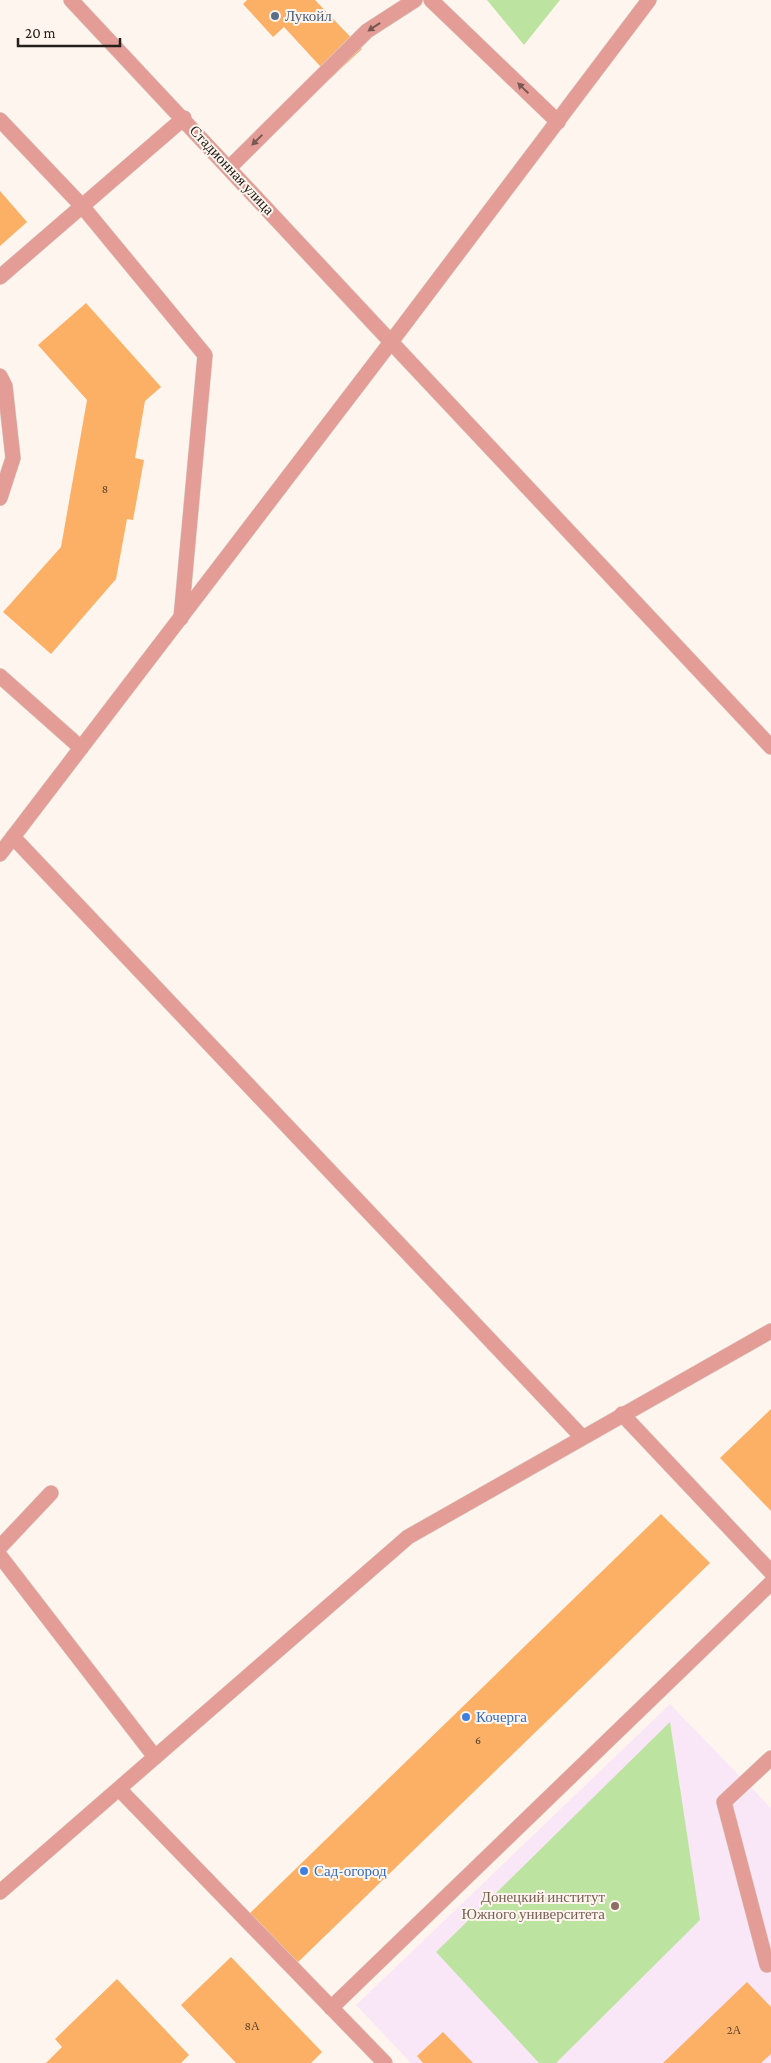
<svg xmlns="http://www.w3.org/2000/svg" width="771" height="2063" font-family="'Crimson Pro',serif">
	<style>
		.education { fill: #f9e7f8 }
		.green { fill: #bce4a0 }
		.building { fill: #fcb065 }
		.lines { fill: none; stroke-linecap: round; stroke-linejoin: round }
		.service-casing { stroke: #dbd4cc; stroke-width: 16 }
		.minor-casing { stroke: #dbd4cc; stroke-width: 16 }
		.tertiary-casing { stroke: #dbd4cc; stroke-width: 16 }
		.service { stroke: #e39d96; stroke-width: 15 }
		.minor { stroke: #e39d96; stroke-width: 15 }
		.tertiary { stroke: #e39d96; stroke-width: 15 }
		.oneway { fill: #7a5852 }
		.service-dot { fill: #5c6f8a; stroke: #fef6ee; stroke-width: 2 }
		.shop-dot { fill: #3f7fe0; stroke: #fef6ee; stroke-width: 2 }
		.education-dot { fill: #8d6e63; stroke: #fef6ee; stroke-width: 2 }
		.labels { text-anchor: middle; dominant-baseline: central; stroke-width: 4; stroke-linejoin: round; paint-order: stroke }
		.number-label { font-size: 12px; fill: #5b442e }
		.service-label { font-size: 15px; fill: #4e5e75; stroke: #fef6ee; text-anchor: start }
		.street-label { font-size: 15px; fill: #25201b; stroke: #fef6ee }
		.shop-label { font-size: 15px; fill: #366cbe; stroke: #fef6ee; text-anchor: start }
		.education-label { font-size: 15px; fill: #785e54; stroke: #fef6ee; text-anchor: end }
	</style>
	<rect width="100%" height="100%" fill="#fef6ee"/>
	<path class="education" d="M670,1704L771,1808V2063H411L356,2005Z"/>
	<path class="green" d="M487,0H560L524,45Z
		M670,1722L700,1920L556,2063H539L436,1952Z"/>
	<path class="building" d="M247,0H315L362,49L331,78L284,27L273,37L243,4Z
		M0,191L27,222L0,246Z
		M86,303L161,387L145,401L135,458L144,460L133,520L127,519L116,579L51,654L3,612L61,547L87,400L38,345Z
		M771,1409V1511L720,1458Z
		M661,1514L710,1563L294,1966L246,1917Z
		M231,1957L322,2052L311,2063H236L181,2005Z
		M117,1979L189,2055L181,2063H46L62,2047L55,2039Z
		M747,1982L771,2007V2054L761,2063H663Z
		M443,2032L473,2063H423L417,2056Z"/>
	<g class="lines">
		<defs>
			<path id="service" d="M431,0L558,122
				M0,120L82,206L205,355L181,618
				M229,168L367,31L415,0
				M0,277L184,118
				M0,376L5,386L13,458L0,498
				M0,676L81,748
				M13,837L582,1437
				M622,1414L771,1572
				M0,1547L51,1493
				M0,1556L155,1757
				M119,1789L385,2063
				M767,1965L724,1802L771,1758
				M331,2008L771,1583"/>
			<path id="minor" d="M71,0L391,342L649,0
				M0,1892L408,1537L771,1331"/>
			<path id="tertiary" d="M0,854L391,342L771,747"/>
		</defs>
		<use href="#service" class="service-casing"/>
		<use href="#minor" class="minor-casing"/>
		<use href="#tertiary" class="tertiary-casing"/>
		<use href="#service" class="service"/>
		<use href="#minor" class="minor"/>
		<use href="#tertiary" class="tertiary"/>
	</g>
	<defs><path id="oneway-solid" d="M-6-.8H1V-3.2L6.5 0L1 3.2V.8H-6Z" transform="scale(1.25)"/></defs>
	<g class="oneway">
		<use href="#oneway-solid" transform="translate(374 27) rotate(146)"/>
		<use href="#oneway-solid" transform="translate(523 88) rotate(-136)"/>
		<use href="#oneway-solid" transform="translate(257 140) rotate(135)"/>
	</g>
	<circle class="service-dot" cx="275" cy="16" r="5"/>
	<g class="shop-dot">
		<circle cx="466" cy="1717" r="5"/>
		<circle cx="304" cy="1871" r="5"/>
	</g>
	<circle class="education-dot" cx="615" cy="1906" r="5"/>
	<g class="labels">
		<g class="number-label">
			<text x="105" y="489">8</text>
			<text x="478" y="1740">6</text>
			<text x="252" y="2026">8А</text>
			<text x="734" y="2030">2А</text>
		</g>
		<g class="service-label">
			<text x="285" y="16">Лукойл</text>
		</g>
		<g class="street-label">
			<text transform="translate(232 170) rotate(47)">Стадионная улица</text>
		</g>
		<g class="shop-label">
			<text x="476" y="1717">Кочерга</text>
			<text x="314" y="1871">Сад-огород</text>
		</g>
		<g class="education-label">
			<text x="605" y="1897">Донецкий институт<tspan x="605" dy="17">Южного университета</tspan></text>
		</g>
	</g>
	<path d="M18 38v8h102v-8" fill="none" stroke="#25201b" stroke-width="2.5"/>
	<text x="25" y="38" font-size="15" fill="#25201b" stroke="#fef6ee" stroke-width="4" paint-order="stroke">20 m</text>
</svg>
